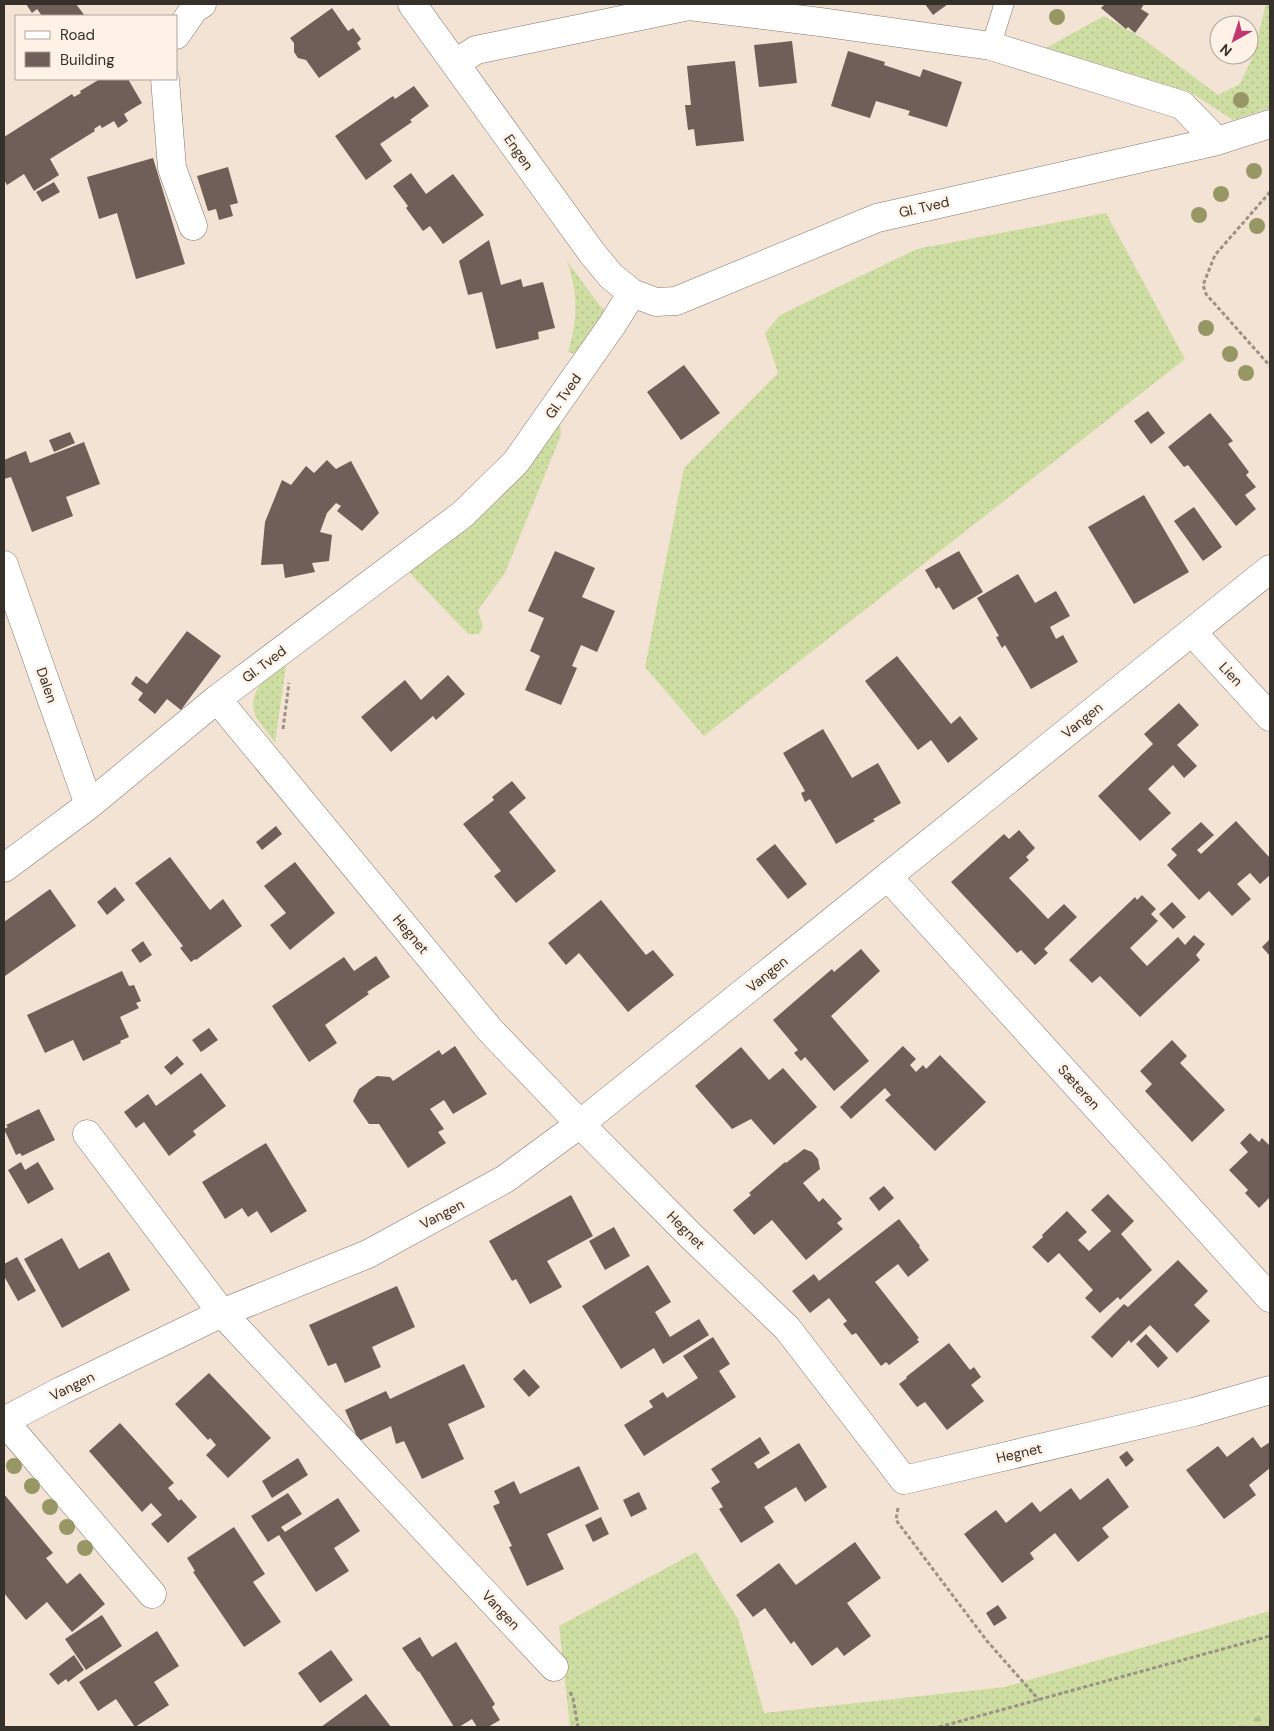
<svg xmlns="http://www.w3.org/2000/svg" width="1274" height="1731" font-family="'DM Sans',sans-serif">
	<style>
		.grass { fill: url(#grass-dots) }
		.forest { fill: url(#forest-firs) }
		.building { fill: #705e59 }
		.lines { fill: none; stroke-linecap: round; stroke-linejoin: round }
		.lane-casing { stroke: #85776b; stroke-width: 20 }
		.street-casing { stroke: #85776b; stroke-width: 29 }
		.path { stroke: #9c9087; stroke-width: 3; stroke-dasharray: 4 2.5; stroke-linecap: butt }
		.lane { stroke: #fff; stroke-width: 19 }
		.street { stroke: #fff; stroke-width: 28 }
		.tree { fill: #979765 }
		.labels { text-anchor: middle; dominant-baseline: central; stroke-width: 5; stroke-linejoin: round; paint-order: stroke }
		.street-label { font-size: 14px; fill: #36302b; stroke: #fef1e6 }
	</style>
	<defs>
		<pattern id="grass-dots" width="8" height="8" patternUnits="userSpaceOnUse" patternTransform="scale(1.25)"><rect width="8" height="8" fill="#cedda1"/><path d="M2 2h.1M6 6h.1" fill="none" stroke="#b2be8b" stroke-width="1.8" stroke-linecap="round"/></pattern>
		<pattern id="forest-firs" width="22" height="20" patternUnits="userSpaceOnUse" patternTransform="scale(1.25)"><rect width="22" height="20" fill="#cedda1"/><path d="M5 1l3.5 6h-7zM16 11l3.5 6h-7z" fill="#b2be8b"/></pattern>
	</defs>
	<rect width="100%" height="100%" fill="#f3e3d5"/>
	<path class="grass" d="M1266,4H1270V108L1233,120L1190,92L1046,48L1104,16L1142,38L1218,95L1240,84L1253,56Z
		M1106,213L1185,359L704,736L645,667L684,468L778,373L765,333L780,315L917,249Z
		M567,261L600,306L608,312L582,356L568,352C578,321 578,292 567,261Z
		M560,421L561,435L505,573L478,610L483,627L479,634H468L409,572L498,500Z
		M287,659L275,743C270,735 263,728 258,720C242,694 269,675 287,659Z
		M696,1552L738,1619L764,1713L1005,1687L1270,1611V1711L1230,1727H570L559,1626Z"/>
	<path class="forest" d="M1270,1711V1727H1230Z"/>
	<path class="building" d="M26,4H76L85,16H42L37,9L32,13Z
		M925,4H948L933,15Z
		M1105,4H1144L1141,9L1149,14L1135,33L1128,27L1126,29L1101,8Z
		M332,8L348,31L353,28L361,39L357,43L361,49L319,78L306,60L298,58L294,52V43L290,38Z
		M792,41L797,83L759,87L754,45Z
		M848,51L885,62L884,65L920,77L923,69L962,82L947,127L908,115L910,111L876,101L870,118L831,106Z
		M735,61L744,141L696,146L694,129L688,130L685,105H691L687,66Z
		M100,79H128L142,103L124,114L128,121L118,128L114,121L102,128L100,125L94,129L95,131L50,159L59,175L34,191L24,174L7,185L4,180V137L72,94L74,97L81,93L80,91Z
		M414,86L429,106L410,120L412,122L380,144L392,161L366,180L335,136L393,96L395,99Z
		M153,158L185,264L136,279L117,213L99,219L87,177Z
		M228,167L238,203L230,205L233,216L219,220L216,209L208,211L197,176Z
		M411,173L426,194L453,174L484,215L443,244L430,226L423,231L406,208L408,206L393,186Z
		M54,182L60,192L42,202L36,192Z
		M489,240L501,285L521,279L523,287L543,282L555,328L538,332L539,339L496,349L482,292L468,295L459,261Z
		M684,365L720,413L681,440L647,392Z
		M1148,411L1165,433L1151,444L1134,421Z
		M1210,413L1233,441L1228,444L1249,472L1246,475L1256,487L1245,495L1256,509L1236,526L1188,465L1184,467L1168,447Z
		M70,432L75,443L54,452L49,440Z
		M84,442L100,484L66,497L73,516L32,532L11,477L4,479V460L26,451L30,463Z
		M327,460L336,469L351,461L379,513L362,531L337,511L341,506L336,503L327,513L320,532L332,535L329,561L312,563L315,572L285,578L283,564L261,565L265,522L282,480L291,485L306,466L314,473Z
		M1144,495L1189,572L1134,604L1088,527Z
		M1194,507L1222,547L1203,561L1174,521Z
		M555,551L595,568L582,597L615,611L597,652L581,645L572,666L577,668L561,705L525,690L540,656L530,651L544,618L528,611Z
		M959,551L983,592L953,610L939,587L936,589L925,570Z
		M1018,574L1035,603L1056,591L1070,616L1050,627L1056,639L1063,635L1078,662L1031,689L1005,645L1002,648L996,637L999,636L977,598Z
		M187,631L221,656L181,710L167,699L155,714L138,700L143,693L131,684L136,676L147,684Z
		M897,656L951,724L960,716L978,739L948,763L931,740L918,750L865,681Z
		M448,675L465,694L436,720L433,716L391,752L361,717L405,680L421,700Z
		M1179,703L1199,725L1177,745L1197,766L1184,778L1173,765L1148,789L1171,813L1140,841L1098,796L1153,744L1144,734Z
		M823,729L852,778L878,763L901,803L873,819L875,821L836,844L810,799L805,802L801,793L805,791L783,753Z
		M512,781L526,798L509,812L556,871L516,903L494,876L501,871L463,824L494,800L492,797Z
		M1236,821L1270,858V875L1260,884L1250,873L1237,884L1251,899L1232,916L1209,891L1199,900L1167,865L1177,855L1171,849L1201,822L1214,835L1197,850L1201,854Z
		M276,826L282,834L262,850L256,842Z
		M1019,830L1035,848L1026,857L1029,860L1009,878L1048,919L1064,904L1077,917L1044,949L1048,953L1035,965L1021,950L1017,953L951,882L1004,834L1009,839Z
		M775,844L807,884L788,899L756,859Z
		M170,857L210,910L223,899L242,926L196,960L195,959L191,962L180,948L183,946L135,883Z
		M295,862L335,913L290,950L270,925L286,913L264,886Z
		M115,887L125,900L107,915L97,902Z
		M50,889L76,926L5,976L4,922Z
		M1142,895L1156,909L1151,914L1158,921L1130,948L1147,966L1178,937L1185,945L1194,935L1205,944L1196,955L1200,960L1140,1017L1100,976L1092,983L1069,960L1135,897L1137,900Z
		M601,900L646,955L653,950L674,975L628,1012L579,953L566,965L548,943Z
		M1172,902L1186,917L1173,929L1159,914Z
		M1270,939V956L1262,947Z
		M143,941L152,955L140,963L131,950Z
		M861,949L880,971L831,1016L869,1061L834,1091L805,1057L801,1061L794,1053L798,1050L773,1020L832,969L834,972Z
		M376,956L390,977L367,992L369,994L325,1025L337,1043L309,1062L272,1006L344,957L354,971Z
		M122,971L129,986L134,985L141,1001L136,1003L139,1008L120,1017L129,1037L120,1041L121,1043L83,1061L73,1040L45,1053L27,1015Z
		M209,1028L218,1040L201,1052L192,1040Z
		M1172,1040L1187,1056L1180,1063L1225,1110L1192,1142L1145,1091L1152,1084L1140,1071Z
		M455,1046L487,1094L453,1114L444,1100L430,1109L444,1129L438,1132L446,1143L408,1168L379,1124H369L353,1101L359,1089L377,1076L390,1077L393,1081L439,1050L442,1055Z
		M903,1046L916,1059L910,1065L916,1072L923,1065L926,1069L940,1055L986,1102L935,1151L885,1100L891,1095L885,1088L851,1119L840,1107Z
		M741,1047L769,1080L783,1068L817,1107L774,1145L751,1119L732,1129L695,1086Z
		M177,1056L184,1064L171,1075L164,1067Z
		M201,1073L226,1106L193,1131L196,1135L169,1156L144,1122L136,1128L124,1112L148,1094L156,1106Z
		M39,1109L55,1140L22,1156L20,1153L16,1155L4,1129L8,1127L6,1125Z
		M1250,1133L1259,1142L1262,1138L1270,1146V1200L1269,1198L1259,1208L1245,1193L1248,1190L1229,1170L1248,1152L1240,1143Z
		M266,1143L307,1211L271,1233L257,1211L248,1217L242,1208L225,1219L202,1182Z
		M804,1149L812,1152L818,1159L820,1169L803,1183L819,1202L823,1198L842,1219L837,1223L843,1229L806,1260L772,1220L754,1235L733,1210L751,1195L749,1193L785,1162L786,1163Z
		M21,1162L25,1170L38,1162L54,1189L28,1204L8,1170Z
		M884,1186L894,1198L879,1211L869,1198Z
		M1108,1194L1134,1221L1121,1234L1152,1270L1120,1300L1118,1297L1100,1313L1085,1298L1093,1290L1059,1253L1048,1263L1032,1247L1043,1237L1042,1235L1067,1211L1087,1232L1078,1240L1089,1251L1111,1231L1091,1210Z
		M571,1195L593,1236L547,1261L562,1287L530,1304L516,1279L512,1281L489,1241Z
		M899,1219L920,1246L919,1247L929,1260L908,1277L898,1264L875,1282L919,1338L917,1339L919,1342L889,1365L886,1362L881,1366L856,1333L852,1335L843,1324L847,1321L829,1298L810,1313L792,1291L814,1274L819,1281Z
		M614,1227L630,1256L605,1270L589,1241Z
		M62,1238L79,1269L109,1252L130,1290L62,1328L24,1259Z
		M17,1257L36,1291L18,1301L4,1276V1264Z
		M1178,1260L1208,1291L1194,1305L1210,1321L1177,1353L1150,1325L1131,1343L1129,1340L1112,1358L1091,1337L1124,1304L1128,1307Z
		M648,1265L671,1302L655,1312L670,1337L699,1319L709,1335L663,1364L654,1348L621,1369L582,1306Z
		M397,1286L415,1327L372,1347L381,1367L345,1383L336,1363L328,1366L309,1325Z
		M1146,1334L1168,1358L1158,1368L1136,1344Z
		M713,1337L730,1364L719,1371L736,1397L644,1456L624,1425L653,1407L649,1401L663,1392L667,1398L698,1378L683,1356Z
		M949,1343L970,1370L974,1367L981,1377L971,1385L984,1401L947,1430L925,1402L917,1407L899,1384L907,1378L906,1377Z
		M464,1364L485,1407L448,1424L464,1459L422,1479L404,1441L396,1444L391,1426L359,1441L345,1410L386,1391L390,1399Z
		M524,1369L540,1387L529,1397L513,1379Z
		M209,1373L271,1438L228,1478L206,1455L216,1445L210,1438L208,1440L175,1404Z
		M120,1423L174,1483L168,1488L179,1501L181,1499L197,1517L168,1543L151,1524L162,1515L151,1503L142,1512L89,1451Z
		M760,1437L770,1453L754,1463L758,1469L799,1443L827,1487L805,1502L796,1487L764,1507L774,1522L741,1543L719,1509L723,1507L711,1488L720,1482L711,1469Z
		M1253,1437L1261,1448L1270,1442V1468L1249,1485L1256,1495L1224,1519L1186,1470L1218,1446L1227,1457Z
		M1127,1451L1134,1460L1126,1467L1119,1457Z
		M298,1458L308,1475L272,1498L262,1481Z
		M579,1466L599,1509L547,1534L564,1569L527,1586L509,1547L512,1546L493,1506L500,1503L494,1491L514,1481L520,1494Z
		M1108,1478L1129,1507L1102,1528L1109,1537L1078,1562L1055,1533L1030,1553L1034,1559L1002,1583L964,1534L996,1510L1006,1523L1032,1502L1040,1512L1071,1488L1080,1500Z
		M639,1492L647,1509L631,1517L623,1500Z
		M288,1493L302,1514L281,1527L285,1532L338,1498L360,1531L334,1548L349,1571L316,1592L279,1535L268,1542L251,1516Z
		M4,1494L53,1553L46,1558L67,1584L80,1573L105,1604L72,1632L47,1602L26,1620L4,1593Z
		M601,1517L609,1534L593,1542L585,1525Z
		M234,1527L265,1574L253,1582L281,1622L244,1647L193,1572L195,1571L187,1558Z
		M855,1542L881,1578L847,1603L871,1636L844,1656L837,1647L812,1666L794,1641L791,1644L765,1608L753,1617L736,1595L779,1563L796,1585Z
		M998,1605L1007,1618L994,1626L986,1613Z
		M102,1615L122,1646L86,1670L65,1639Z
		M157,1631L179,1666L154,1682L169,1705L135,1727L116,1699L98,1711L79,1682Z
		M420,1637L432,1657L456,1642L495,1704L492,1707L500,1720L488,1727H477L472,1719L459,1727H454L419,1671L418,1672L402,1648Z
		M331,1650L353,1680L320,1703L298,1673Z
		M74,1655L84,1670L68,1682L66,1679L58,1685L49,1674Z
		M366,1694L391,1727H321Z"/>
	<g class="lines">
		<defs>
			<path id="lane" d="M991,46L1004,4"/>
			<path id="street" d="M412,4L592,253L611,276L632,293
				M176,35L194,9L202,4
				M456,63L476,50L689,6L820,22L991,46L1182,105L1217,141
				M165,79L172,168L193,226
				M4,565L89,805
				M1192,632L1270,717
				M217,699L490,1030L580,1124L691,1236L787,1328L904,1480L1194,1412L1270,1390
				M4,868L89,805L217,699L463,514L516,462L612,325L632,293L656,302L676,301L877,218L1217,141L1270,124
				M888,877L1270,1298
				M87,1134L222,1313L554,1667
				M152,1594L4,1421L61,1391L222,1313L368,1254L505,1179L580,1124L1270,569"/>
		</defs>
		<use href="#lane" class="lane-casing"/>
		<use href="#street" class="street-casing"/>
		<path class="path" d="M1270,192L1215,255L1203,285L1206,294L1270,366
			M283,729L289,683
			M898,1508L896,1520L987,1641L1039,1700
			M570,1692L573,1698L578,1727
			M939,1727L1270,1636"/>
		<use href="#lane" class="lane"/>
		<use href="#street" class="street"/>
	</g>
	<g class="tree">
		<circle cx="1057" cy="17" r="8"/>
		<circle cx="1241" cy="100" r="8"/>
		<circle cx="1254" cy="171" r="8"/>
		<circle cx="1221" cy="194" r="8"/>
		<circle cx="1199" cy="215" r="8"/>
		<circle cx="1257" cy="226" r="8"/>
		<circle cx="1206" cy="328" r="8"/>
		<circle cx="1230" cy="354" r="8"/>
		<circle cx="1246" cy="373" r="8"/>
		<circle cx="14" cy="1466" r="8"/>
		<circle cx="32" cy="1486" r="8"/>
		<circle cx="50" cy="1507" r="8"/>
		<circle cx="67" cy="1527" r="8"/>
		<circle cx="85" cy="1548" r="8"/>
	</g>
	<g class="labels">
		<g class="street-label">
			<text transform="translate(519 152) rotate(55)">Engen</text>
			<text transform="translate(924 207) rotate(-13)">Gl. Tved</text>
			<text transform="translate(563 396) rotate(-55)">Gl. Tved</text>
			<text transform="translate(264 664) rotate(-37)">Gl. Tved</text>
			<text transform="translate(1231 674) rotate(47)">Lien</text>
			<text transform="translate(47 685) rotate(71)">Dalen</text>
			<text transform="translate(1082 720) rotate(-39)">Vangen</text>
			<text transform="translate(411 934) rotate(50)">Hegnet</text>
			<text transform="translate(767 974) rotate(-39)">Vangen</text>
			<text transform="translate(1079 1087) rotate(48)">Sæteren</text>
			<text transform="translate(442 1214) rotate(-28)">Vangen</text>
			<text transform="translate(686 1230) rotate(45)">Hegnet</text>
			<text transform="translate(72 1386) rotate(-26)">Vangen</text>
			<text transform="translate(1019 1453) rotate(-13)">Hegnet</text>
			<text transform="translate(501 1610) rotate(47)">Vangen</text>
		</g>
	</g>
	<rect width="1274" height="1731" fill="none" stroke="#36302b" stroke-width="10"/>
	<rect x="15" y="15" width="162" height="65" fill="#fef1e6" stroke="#aea49b"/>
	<rect x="25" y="31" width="25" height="8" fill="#ffffff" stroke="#aea49b"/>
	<text x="60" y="40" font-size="15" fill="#36302b">Road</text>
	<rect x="25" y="52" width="25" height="15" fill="#705e59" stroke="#aea49b"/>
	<text x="60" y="65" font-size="15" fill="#36302b">Building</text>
	<g transform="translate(1234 40) rotate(219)"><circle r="24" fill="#fef1e6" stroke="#aea49b"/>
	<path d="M0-4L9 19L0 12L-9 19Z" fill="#c0366f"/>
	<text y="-8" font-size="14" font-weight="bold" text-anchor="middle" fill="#36302b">N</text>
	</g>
</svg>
